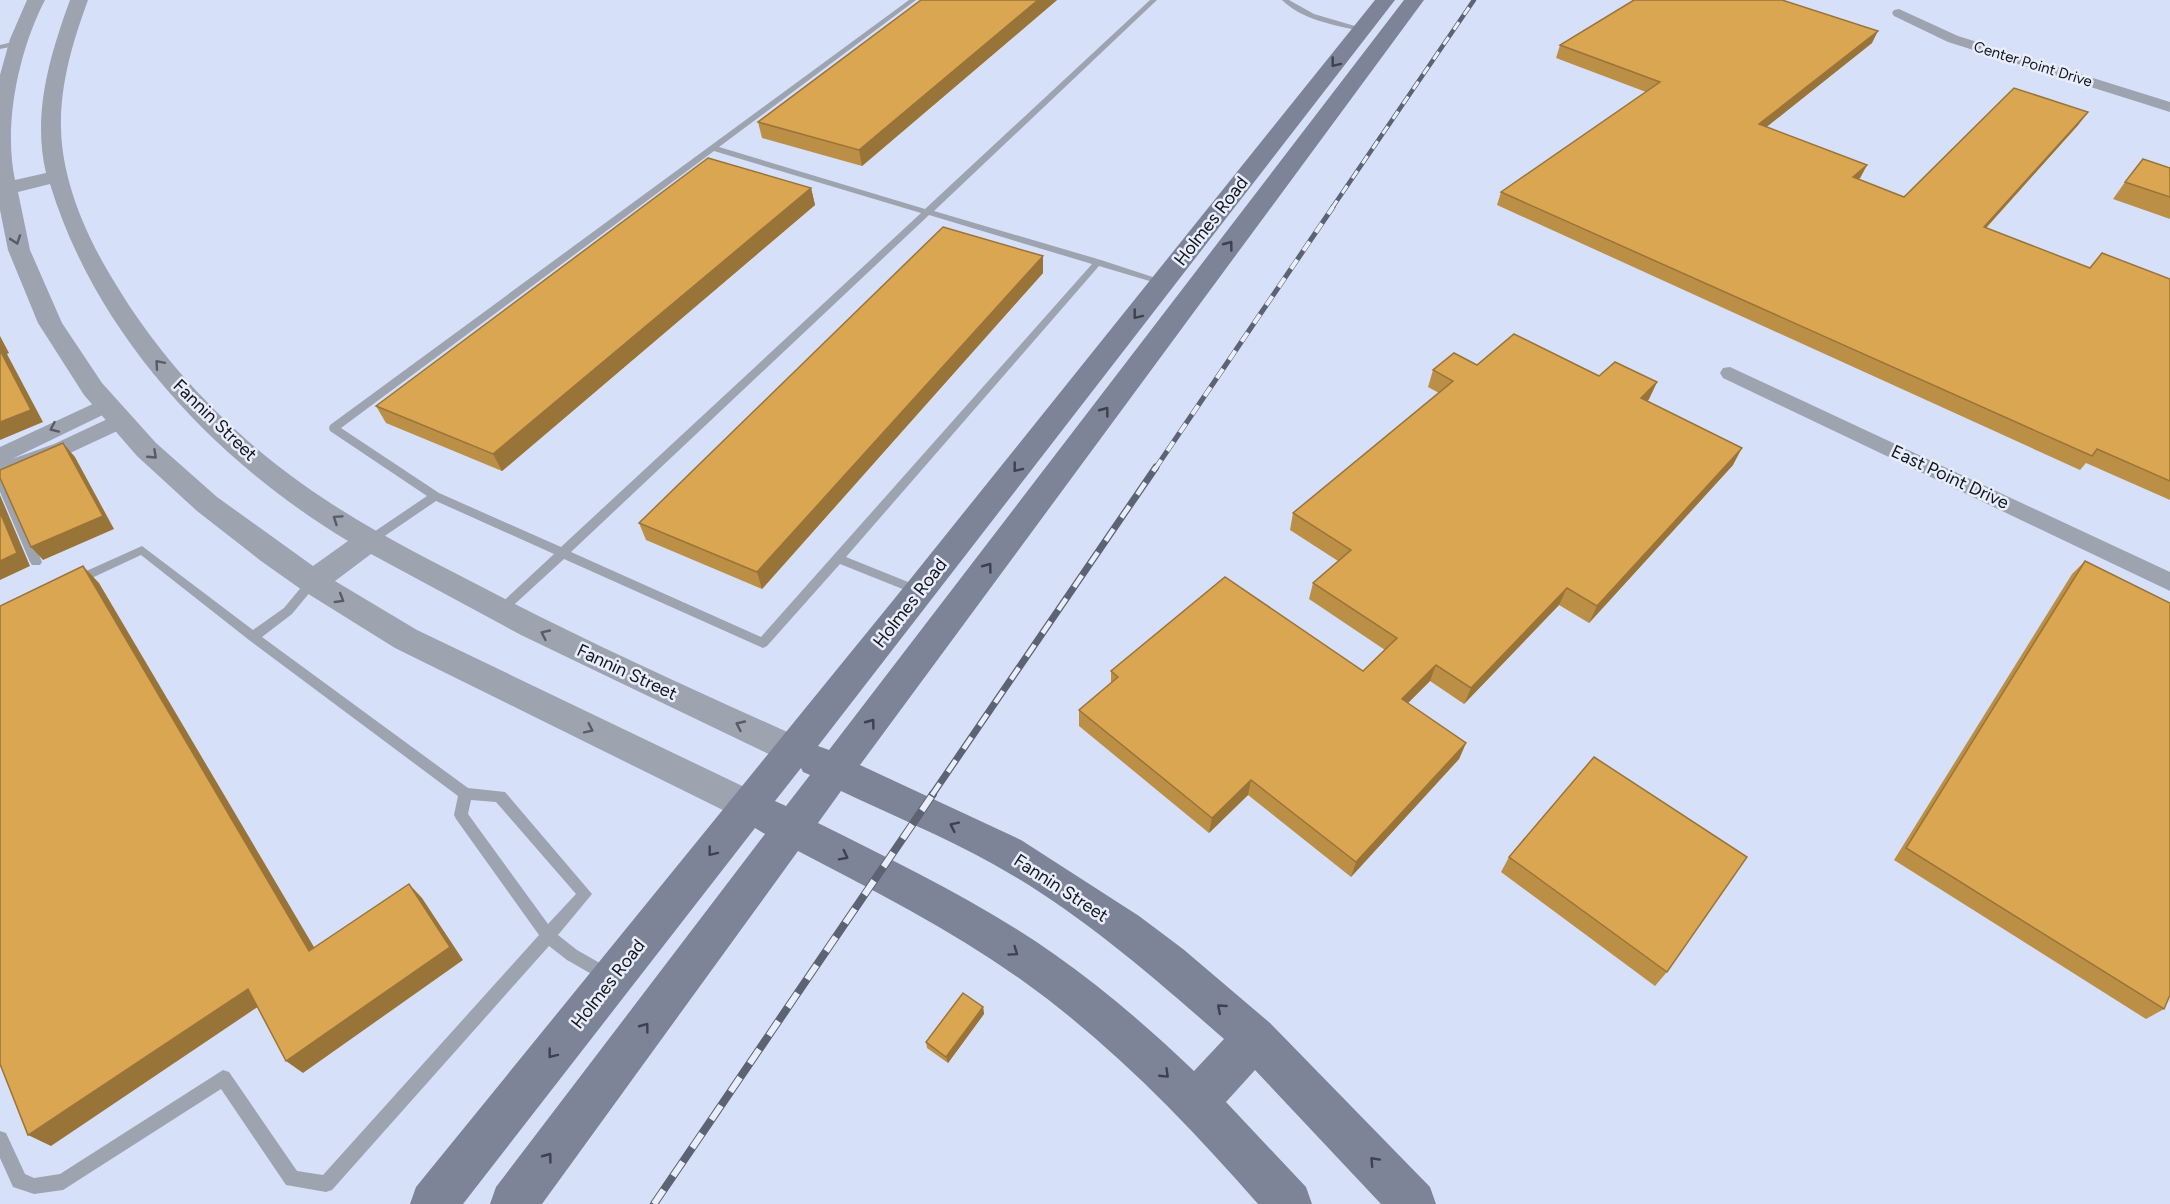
<svg xmlns="http://www.w3.org/2000/svg" width="2170" height="1204" font-family="Figtree,sans-serif">
	<style>
		.lines { fill: none; stroke-linecap: round; stroke-linejoin: round }
		.service { fill: #9ea3b0; fill-rule: evenodd }
		.minor { fill: #9ea3b0; fill-rule: evenodd }
		.tertiary { fill: #9ea3b0; fill-rule: evenodd }
		.secondary { fill: #7d8497; fill-rule: evenodd }
		.rail-far3-casing { stroke: #5e6374; stroke-width: 4.5 }
		.rail-far2-casing { stroke: #5e6374; stroke-width: 5 }
		.rail-far1-casing { stroke: #5e6374; stroke-width: 7 }
		.rail-casing { stroke: #5e6374; stroke-width: 8 }
		.rail-far3 { stroke: #e9eefa; stroke-width: 3; stroke-dasharray: 9; stroke-linecap: butt }
		.rail-far2 { stroke: #e9eefa; stroke-width: 4; stroke-dasharray: 11; stroke-linecap: butt }
		.rail-far1 { stroke: #e9eefa; stroke-width: 4.5; stroke-dasharray: 14; stroke-linecap: butt }
		.rail { stroke: #e9eefa; stroke-width: 6; stroke-dasharray: 17; stroke-linecap: butt }
		.wall { fill: #bc8f46 }
		.shaded-wall { fill: #997439 }
		.building { fill: #dba651; stroke: #997439; stroke-width: 1.5 }
		.oneway { stroke: #3d4150 }
		.oneway2 { stroke: #585c68 }
		.labels { text-anchor: middle; dominant-baseline: central; stroke-width: 5; stroke-linejoin: round; paint-order: stroke }
		.far-street-label { font-size: 15px; fill: #121520; stroke: #e9eefa }
		.street-label { font-size: 18px; fill: #121520; stroke: #e9eefa }
	</style>
	<rect width="100%" height="100%" fill="#d7e0f9"/>
	<g class="lines">
		<path class="service" d="M909,0H916L719,147L925,209L1150,0H1157L934,211L1101,260L1168,282L1163,285L1099,266L846,557L923,588L925,591L923,594H915L840,564L767,646L763,648L564,559L504,614H496L494,611L496,608L554,554L436,501L373,544H365L363,541L365,538L427,496L330,431L329,428L330,425ZM714,151L921,213L561,547L439,493L341,428ZM929,215L1092,264L761,637L571,552Z
			M1282,0H1289L1314,14L1365,29L1361,31C1334,25 1302,20 1282,0Z
			M17,41H20V45L0,49V45Z
			M0,475L5,479L42,562L40,565H32L30,562L0,492Z
			M142,546L253,630L284,608L308,579H316L318,582L316,585L292,614L262,637L468,788L505,792L592,894L558,935L577,950L612,970L615,975L612,980L607,982L602,980L567,960L549,946L332,1190L326,1192L286,1185L221,1089L63,1190L34,1194L13,1187L0,1158V1131L6,1133L25,1174L34,1178L60,1174L223,1070L229,1072L297,1171L323,1175L539,935L456,819L454,815L458,796L249,640L141,555L81,583H73L71,580L73,577ZM471,800L496,802L576,894L548,924L468,814Z"/>
		<path class="minor" d="M1899,9L1958,36L2170,102V112L1948,42L1894,16L1892,13L1894,10Z
			M1730,367L2170,572V591L1723,378L1720,373L1723,368Z
			M108,397L115,399L118,404L115,409L12,459L54,444L114,416L121,414L128,416L131,421L128,426L55,460L0,477V447Z"/>
		<path class="tertiary" d="M27,0H45C19,50 3,124 15,180L46,173C32,114 50,55 70,0H88C73,41 60,84 61,128C62,182 87,238 115,283C161,360 228,431 301,483C358,524 422,556 484,588C589,643 697,691 805,740L810,750L805,760L793,764L781,760L521,635L371,554L335,581L417,630L761,795L766,806L761,817L749,821L737,817L395,648L302,590L261,561L197,511L137,456L84,395L38,323L8,250L0,210V75L10,39ZM50,184C96,335 215,461 348,541L313,566L217,497L156,443L102,383L62,323L30,250L18,192Z"/>
		<path class="secondary" d="M1375,0H1395L818,746L829,750L1404,0H1424L860,765L1021,840L1139,916L1183,949L1270,1023L1430,1187L1436,1204H1381L1255,1070L1226,1102L1306,1187L1312,1204H1258C1187,1123 1111,1044 1023,981C953,931 875,891 798,851L542,1204H490L496,1187L765,834L755,828L463,1204H410L416,1187L908,582ZM801,768L803,772L810,775L786,806L775,801ZM841,791C892,815 944,837 993,864C1078,911 1152,976 1224,1039L1194,1071C1150,1029 1104,989 1054,954C980,902 898,863 818,823Z"/>
		<defs>
			<path id="rail-far3" d="M1332,208L1474,0"/>
			<path id="rail-far2" d="M1155,469L1333,207"/>
			<path id="rail-far1" d="M932,795L1156,467"/>
			<path id="rail" d="M654,1204L933,794"/>
		</defs>
		<use href="#rail-far3" class="rail-far3-casing"/>
		<use href="#rail-far2" class="rail-far2-casing"/>
		<use href="#rail-far1" class="rail-far1-casing"/>
		<use href="#rail" class="rail-casing"/>
		<use href="#rail-far3" class="rail-far3"/>
		<use href="#rail-far2" class="rail-far2"/>
		<use href="#rail-far1" class="rail-far1"/>
		<use href="#rail" class="rail"/>
	</g>
	<path class="wall" d="M921,0H1057L862,166L762,138L758,122Z
		M1872,43L1766,127L1867,165L1860,178L1858,179L1904,197L2079,124L1986,228L2090,268L2170,279V500L2086,463L2080,470L1497,205L1501,192L1646,92L1556,58L1560,45Z
		M2170,168V219L2113,199L2125,182Z
		M811,188L815,205L502,471L386,423L376,406Z
		M1043,256V273L762,589L646,540L639,523Z
		M1477,365L1657,382L1648,401L1733,465L1589,623L1559,605L1464,704L1430,681L1408,703L1466,743L1459,759L1351,877L1248,795L1209,833L1079,726V710L1111,684V671H1363L1385,650L1309,599L1313,583L1338,561L1290,530L1293,513L1439,393L1428,387L1433,370Z
		M2085,561L2164,1009L2146,1019L1894,860L2072,574Z
		M1509,857L1667,972L1655,986L1501,872Z
		M983,1007L984,1014L948,1063L927,1048L926,1042Z"/>
	<path class="shaded-wall" d="M1038,0H1057L862,166L859,150Z
		M1878,31L1872,43L1754,137L1759,124Z
		M2088,112L2079,124L1975,240L1984,227Z
		M1867,165L1860,178L1846,190L1853,177Z
		M811,188L815,205L502,471L493,454Z
		M1043,256V273L762,589L757,572Z
		M0,336L9,353L7,354L43,422L0,440Z
		M1657,382L1649,399L1633,415L1641,398Z
		M63,443L75,457L114,529L43,560L31,547Z
		M1742,448L1733,465L1589,623L1597,606Z
		M0,495L30,566L0,580Z
		M83,566L99,583L324,964L309,951Z
		M1567,588L1559,605L1464,704L1471,688Z
		M1436,665L1430,681L1396,715L1402,699Z
		M1466,743L1459,759L1351,877L1356,862Z
		M1251,780L1248,795L1209,833L1212,818Z
		M409,884L422,898L463,960L303,1073L286,1061Z
		M248,989L265,1002L51,1146L28,1135Z
		M983,1007L984,1014L948,1063L946,1057Z"/>
	<path class="building" d="M921,0H1038L859,150L758,122Z
		M1634,0H1782L1878,31L1759,124L1867,165L1853,177L1904,197L2014,88L2088,112L1984,227L2090,268L2102,253L2170,279V481L2097,449L2092,456L1501,192L1660,82L1560,45Z
		M708,158L811,188L493,454L376,406Z
		M2143,159L2170,168V197L2125,182Z
		M943,227L1043,256L757,572L639,523Z
		M1514,334L1599,376L1615,362L1657,382L1641,398L1742,448L1597,606L1567,588L1471,688L1436,665L1402,699L1466,743L1356,862L1251,780L1212,818L1079,710L1118,677L1111,671L1225,577L1363,671L1397,638L1313,583L1351,550L1293,513L1453,381L1433,370L1454,353L1477,365Z
		M0,350L31,410L0,422Z
		M63,443L103,516L31,547L0,478V470Z
		M0,512L17,553L0,561Z
		M2085,561L2170,603V995L2164,1009L1906,848Z
		M83,566L309,951L409,884L450,947L286,1061L248,989L28,1135L0,1064V606Z
		M1594,757L1747,857L1667,972L1509,857Z
		M963,993L983,1007L946,1057L926,1042Z"/>
	<defs><path id="oneway-chevron" d="M-2-3.5L2.5 0L-2 3.5" fill="none" stroke-width="1.6" stroke-linecap="round" stroke-linejoin="round" transform="scale(1.5)"/></defs>
	<g class="oneway">
		<use href="#oneway-chevron" transform="translate(1335 63) rotate(128)"/>
		<use href="#oneway-chevron" transform="translate(1229 245) rotate(-53)"/>
		<use href="#oneway-chevron" transform="translate(1137 315) rotate(128)"/>
		<use href="#oneway-chevron" transform="translate(1105 411) rotate(-53)"/>
		<use href="#oneway-chevron" transform="translate(1017 468) rotate(128)"/>
		<use href="#oneway-chevron" transform="translate(988 567) rotate(-53)"/>
		<use href="#oneway-chevron" transform="translate(871 723) rotate(-53)"/>
		<use href="#oneway-chevron" transform="translate(954 826) rotate(-154)"/>
		<use href="#oneway-chevron" transform="translate(712 852) rotate(128)"/>
		<use href="#oneway-chevron" transform="translate(844 856) rotate(27)"/>
		<use href="#oneway-chevron" transform="translate(1014 952) rotate(35)"/>
		<use href="#oneway-chevron" transform="translate(1221 1008) rotate(-139)"/>
		<use href="#oneway-chevron" transform="translate(645 1027) rotate(-53)"/>
		<use href="#oneway-chevron" transform="translate(552 1054) rotate(128)"/>
		<use href="#oneway-chevron" transform="translate(1165 1074) rotate(44)"/>
		<use href="#oneway-chevron" transform="translate(548 1157) rotate(-53)"/>
		<use href="#oneway-chevron" transform="translate(1374 1161) rotate(-133)"/>
	</g>
	<g class="oneway2">
		<use href="#oneway-chevron" transform="translate(16 240) rotate(71)"/>
		<use href="#oneway-chevron" transform="translate(159 364) rotate(-131)"/>
		<use href="#oneway-chevron" transform="translate(54 428) rotate(156)"/>
		<use href="#oneway-chevron" transform="translate(153 455) rotate(43)"/>
		<use href="#oneway-chevron" transform="translate(337 519) rotate(-146)"/>
		<use href="#oneway-chevron" transform="translate(340 599) rotate(31)"/>
		<use href="#oneway-chevron" transform="translate(545 634) rotate(-155)"/>
		<use href="#oneway-chevron" transform="translate(740 725) rotate(-155)"/>
		<use href="#oneway-chevron" transform="translate(589 729) rotate(26)"/>
	</g>
	<g class="labels">
		<g class="far-street-label">
			<text transform="translate(2033 64) rotate(17)">Center Point Drive</text>
		</g>
		<g class="street-label">
			<text transform="translate(1211 221) rotate(-52)">Holmes Road</text>
			<text transform="translate(215 420) rotate(44)">Fannin Street</text>
			<text transform="translate(1950 477) rotate(25)">East Point Drive</text>
			<text transform="translate(910 603) rotate(-52)">Holmes Road</text>
			<text transform="translate(627 672) rotate(25)">Fannin Street</text>
			<text transform="translate(1061 888) rotate(33)">Fannin Street</text>
			<text transform="translate(608 984) rotate(-52)">Holmes Road</text>
		</g>
	</g>
</svg>
